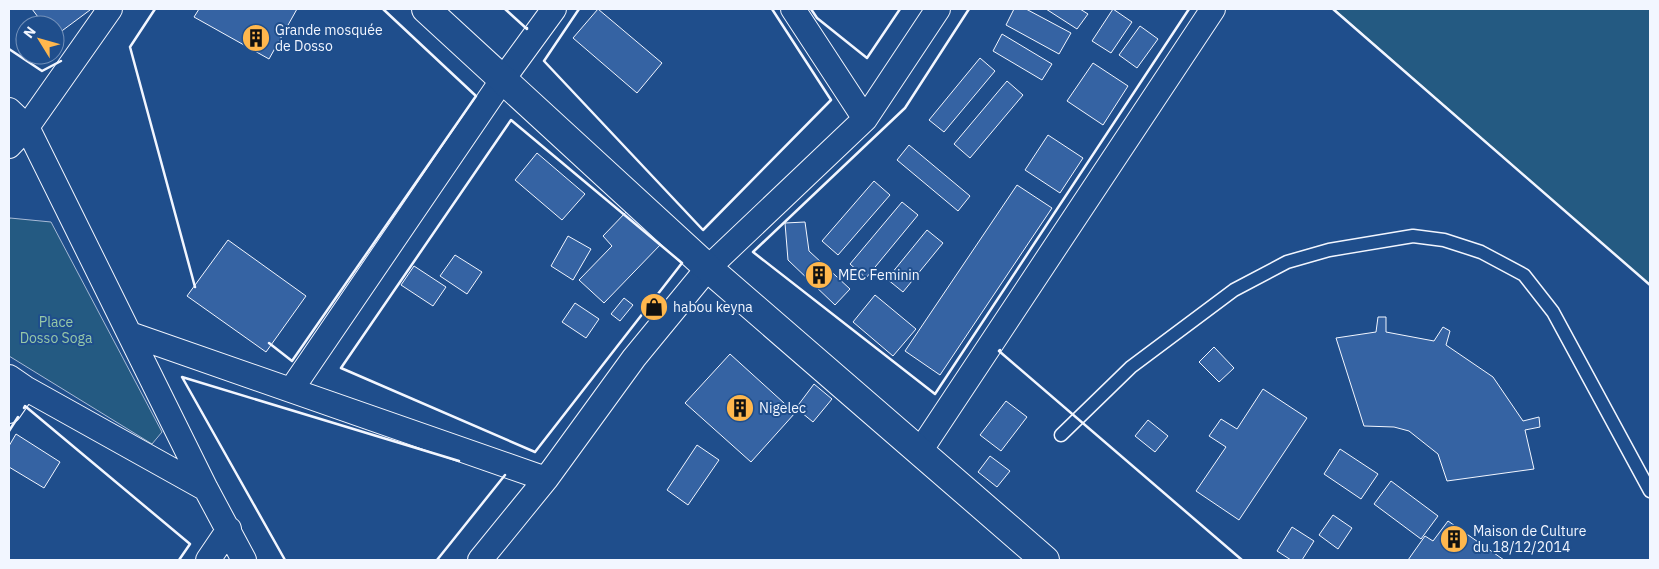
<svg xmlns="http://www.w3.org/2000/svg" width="1659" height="569" font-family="'IBM Plex Sans',sans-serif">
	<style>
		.green { fill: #245a82; stroke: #a8bbd7 }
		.building { fill: #3563a3; stroke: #f2f6ff }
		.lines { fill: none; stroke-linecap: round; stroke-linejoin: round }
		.lane-casing { stroke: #f2f6ff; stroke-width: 15 }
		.street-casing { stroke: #f2f6ff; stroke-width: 26 }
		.secondary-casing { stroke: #f2f6ff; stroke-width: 30 }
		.lane { stroke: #1f4e8c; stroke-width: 12 }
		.street { stroke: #1f4e8c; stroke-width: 24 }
		.secondary { stroke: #1f4e8c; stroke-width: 28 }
		.wall { stroke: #f2f6ff; stroke-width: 2.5 }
		.labels { text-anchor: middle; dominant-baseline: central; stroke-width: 4; stroke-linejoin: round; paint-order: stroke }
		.poi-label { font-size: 14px; fill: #f2f6ff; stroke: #1f4e8c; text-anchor: start }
		.park-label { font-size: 14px; fill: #97c8a6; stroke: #1f4e8c }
	</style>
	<rect width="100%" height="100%" fill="#1f4e8c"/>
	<path class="green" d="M1334,9H1650V285Z
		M10,218L51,222L162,432L152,444L9,356V221Z"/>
	<path class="building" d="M32,9H89L90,10L55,36V25H44Z
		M199,9H297L269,59L194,17Z
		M598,9L662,63L637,93L573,38Z
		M1014,9H1026L1071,33L1059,54L1006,25Z
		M1046,9H1080L1088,14L1077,29Z
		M1113,9L1132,22L1111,53L1092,41Z
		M1140,26L1158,39L1137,68L1119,55Z
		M1002,34L1052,64L1042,80L993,51Z
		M980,58L995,71L944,132L929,120Z
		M1093,63L1128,86L1103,125L1067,101Z
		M1007,81L1023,95L970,158L954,144Z
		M1048,135L1083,158L1060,193L1025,170Z
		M909,145L970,196L958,211L897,160Z
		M537,153L585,194L562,220L515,180Z
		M874,181L890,195L838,255L822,241Z
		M1017,185L1052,208L940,375L905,351Z
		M902,202L918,215L866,278L850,264Z
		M628,210L662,243L604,303L579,280L612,246L603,236Z
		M805,222L809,251L850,289L835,305L788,260L785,223Z
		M927,230L943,243L903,292L887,279Z
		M568,236L591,249L573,280L551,266Z
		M228,240L306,296L266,352L187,296Z
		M455,255L482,272L467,294L440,276Z
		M414,266L446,287L433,306L401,285Z
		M875,295L916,329L893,356L853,322Z
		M624,298L633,305L620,321L611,314Z
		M575,303L599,319L586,338L562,322Z
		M1378,317H1386V332L1434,341L1443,327L1450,331L1446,345L1493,377L1523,421L1539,417L1540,427L1525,430L1534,469L1447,481L1438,454L1409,431L1394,427L1364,426L1336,338L1376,332Z
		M1214,347L1234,368L1219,382L1199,362Z
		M730,354L795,413L751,462L685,403Z
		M814,384L832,399L813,422L796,408Z
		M1263,389L1307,418L1239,520L1196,491L1226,447L1209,436L1221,419L1237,429Z
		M1006,401L1027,417L1001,451L980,435Z
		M1148,420L1168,436L1155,452L1135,436Z
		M16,434L60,462L44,488L9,467V446Z
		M697,445L719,460L688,505L667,490Z
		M1340,449L1378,474L1361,499L1324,474Z
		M990,456L1010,471L997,487L978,472Z
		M1391,481L1438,516L1421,539L1374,504Z
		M1333,515L1352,528L1338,549L1319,535Z
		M1448,521L1504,560H1408L1425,536L1433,541Z
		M1292,527L1314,541L1302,560H1291L1277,551Z"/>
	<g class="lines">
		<defs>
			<path id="lane" d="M1061,435L1131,367L1234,290L1287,262L1329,250L1413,236L1444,240L1481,252L1524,275L1553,312L1650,491"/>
			<path id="street" d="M793,9L865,119
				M9,110L27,127L206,489L244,560
				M9,146L27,127L110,9
				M130,334L546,479
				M9,377L25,388L206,489
				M291,390L503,79L554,9
				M9,411L25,388
				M920,451L1213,9
				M208,560L229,529
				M480,560L546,479L634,358L708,268L865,119L938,9"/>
			<path id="secondary" d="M426,9L708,268L1045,560"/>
		</defs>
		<use href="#lane" class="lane-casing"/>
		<use href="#street" class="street-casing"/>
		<use href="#secondary" class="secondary-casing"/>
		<use href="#lane" class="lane"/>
		<use href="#street" class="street"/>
		<use href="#secondary" class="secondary"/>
		<path class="wall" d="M155,9L130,47L195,287
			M505,9L527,29V28
			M579,9L544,61L703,230L831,100L772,9
			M811,9L817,18L867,58L900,9
			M969,9L905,108L753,252L935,394L1189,9
			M1333,9L1650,285
			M9,49L42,71L61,61
			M511,120L682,263L535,452L341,368Z
			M269,343L292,361L476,96L383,9
			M1000,350L999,351L1242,560
			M24,408L25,406L190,544L179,560
			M9,431L18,417
			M285,560L182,377L459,461
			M437,560L505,475"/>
	</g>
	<defs>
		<symbol id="building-disc" viewBox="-11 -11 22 22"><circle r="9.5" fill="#ffb74d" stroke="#1f4e8c"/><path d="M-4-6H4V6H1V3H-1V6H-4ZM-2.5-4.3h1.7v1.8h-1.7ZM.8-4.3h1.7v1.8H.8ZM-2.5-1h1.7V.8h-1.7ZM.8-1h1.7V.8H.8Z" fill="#111"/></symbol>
		<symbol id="shop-disc" viewBox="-11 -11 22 22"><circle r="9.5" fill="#ffb74d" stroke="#1f4e8c"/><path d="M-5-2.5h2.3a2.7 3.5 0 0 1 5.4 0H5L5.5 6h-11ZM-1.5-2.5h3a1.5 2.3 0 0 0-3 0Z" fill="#111"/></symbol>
	</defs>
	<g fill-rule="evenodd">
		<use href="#building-disc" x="240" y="22" width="32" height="32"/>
		<use href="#building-disc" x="803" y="259" width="32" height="32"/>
		<use href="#shop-disc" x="638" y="291" width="32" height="32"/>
		<use href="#building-disc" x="724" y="392" width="32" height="32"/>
		<use href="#building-disc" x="1438" y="523" width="32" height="32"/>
	</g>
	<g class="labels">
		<g class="poi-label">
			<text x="275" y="30">Grande mosquée<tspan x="275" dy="16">de Dosso</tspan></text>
			<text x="838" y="275">MEC Feminin</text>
			<text x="673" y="307">habou keyna</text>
			<text x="759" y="408">Nigelec</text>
			<text x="1473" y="531">Maison de Culture<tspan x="1473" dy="16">du 18/12/2014</tspan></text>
		</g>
		<g class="park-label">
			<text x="56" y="322">Place<tspan x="56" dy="16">Dosso Soga</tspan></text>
		</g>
	</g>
	<rect width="1659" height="569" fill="none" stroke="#f2f6ff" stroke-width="20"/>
	<g transform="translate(40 40) rotate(307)"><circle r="24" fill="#1f4e8c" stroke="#7391ba"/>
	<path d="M0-4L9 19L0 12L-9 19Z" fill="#ffb74d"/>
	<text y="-8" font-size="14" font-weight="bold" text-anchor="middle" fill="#f2f6ff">N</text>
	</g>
</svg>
